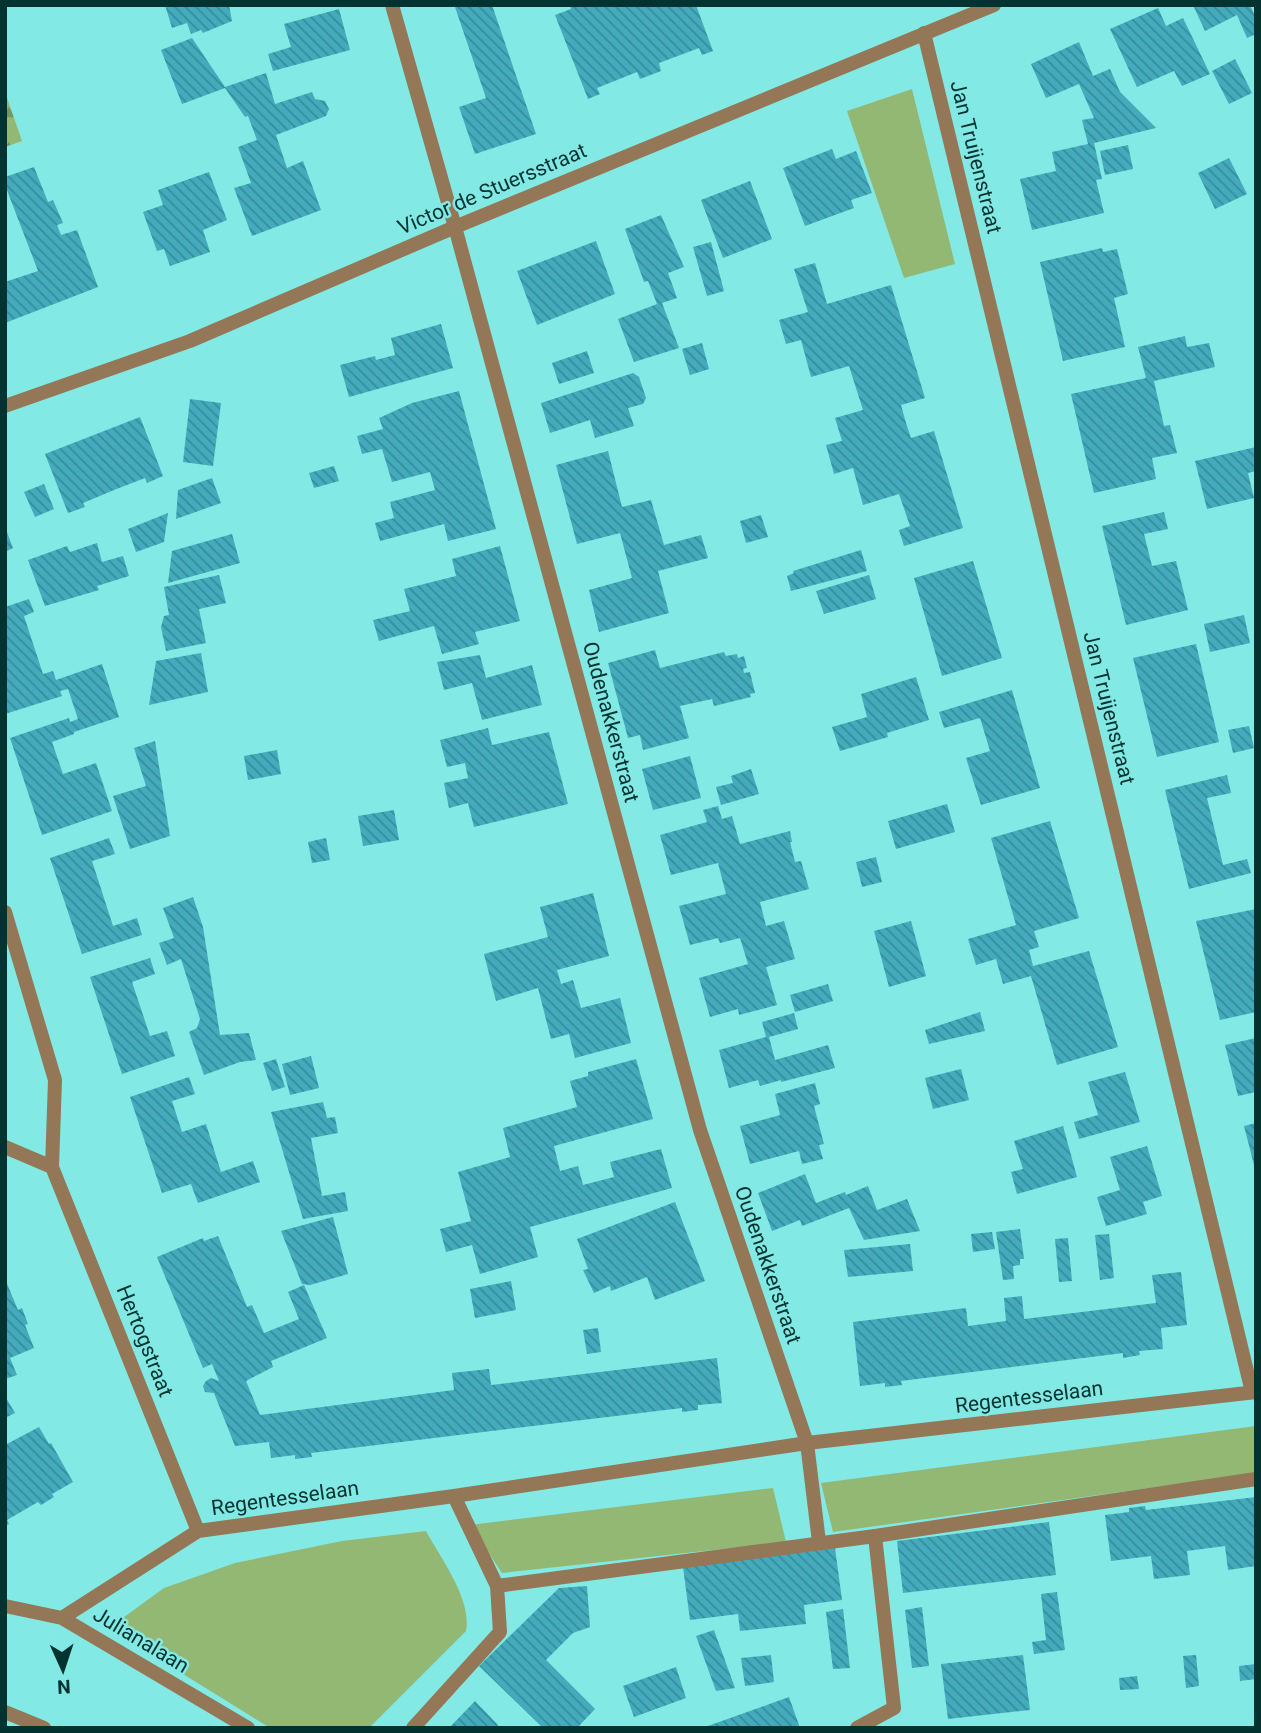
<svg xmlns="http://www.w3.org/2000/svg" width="1261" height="1733" font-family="Roboto,sans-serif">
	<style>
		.green { fill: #93b873 }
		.forest { fill: url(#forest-firs) }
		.building { fill: url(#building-back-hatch) }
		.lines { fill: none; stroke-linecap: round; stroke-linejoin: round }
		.service { stroke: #937756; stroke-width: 14 }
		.minor { stroke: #937756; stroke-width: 14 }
		.tertiary { stroke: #937756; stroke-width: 14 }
		.labels { text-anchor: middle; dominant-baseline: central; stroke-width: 5; stroke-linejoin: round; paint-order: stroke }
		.street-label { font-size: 21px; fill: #023331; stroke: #82e9e4 }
	</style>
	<defs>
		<pattern id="forest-firs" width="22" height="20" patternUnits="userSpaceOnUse" patternTransform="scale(1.75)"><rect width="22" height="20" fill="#93b873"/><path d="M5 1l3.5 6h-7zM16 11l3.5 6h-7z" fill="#76965f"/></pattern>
		<pattern id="building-back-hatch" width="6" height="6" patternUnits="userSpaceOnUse" patternTransform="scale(1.75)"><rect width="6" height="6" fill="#44abbd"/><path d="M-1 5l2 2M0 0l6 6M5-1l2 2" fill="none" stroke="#378c9a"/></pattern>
	</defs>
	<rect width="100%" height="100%" fill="#82e9e4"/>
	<path class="green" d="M912,89L955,264L904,278L847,111Z
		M1256,1426V1473L833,1532L821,1483Z
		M773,1488L786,1542L502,1573L470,1525Z
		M426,1531C441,1559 472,1599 466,1631L369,1728H270L109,1628L164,1588L235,1563L342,1541Z"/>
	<path class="forest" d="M5,92L22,141L5,147Z"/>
	<path class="building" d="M165,5H229L232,21L203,33L201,30L191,34L187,23L172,28Z
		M459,5H492L536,134L475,154L459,107L486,98L455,7Z
		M570,5H696L713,51L702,55L699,48L659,63L661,71L640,79L637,72L597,88L600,94L588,99L555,15L571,9Z
		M1193,5H1250L1256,18V34L1247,38L1237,15L1205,31Z
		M1158,8L1166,26L1183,18L1210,74L1182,86L1174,71L1137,87L1110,29Z
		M339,9L350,50L273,71L268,54L291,47L284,24Z
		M192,38L225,87L266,73L275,104L312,92L315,99L325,101L329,109L326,116L276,135L287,168L303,161L321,210L252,236L234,188L251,183L238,147L257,140L248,116L245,117L225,88L182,104L161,50Z
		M1079,42L1093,76L1110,69L1120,92L1156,128L1094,143L1102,179L1096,180L1104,213L1032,230L1020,179L1056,171L1052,152L1088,144L1082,120L1094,118L1079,84L1046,98L1031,64Z
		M1235,59L1252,93L1229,104L1212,71Z
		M1128,145L1133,169L1105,175L1100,151Z
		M832,149L836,159L856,151L872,193L851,200L854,208L805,226L783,168Z
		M1229,158L1247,194L1215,209L1198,173Z
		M34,167L48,202L53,200L63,223L57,225L61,235L77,230L98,287L5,323V282L38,271L5,185V177Z
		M209,172L227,220L203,230L210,252L170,266L164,249L157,251L143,212L163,205L158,190Z
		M750,181L772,239L723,258L701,200Z
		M661,215L684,267L668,273L677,298L662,303L679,348L634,362L618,319L657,304L648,281L644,282L625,229Z
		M596,241L615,294L537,325L517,271Z
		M711,242L724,291L707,296L693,247Z
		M1102,248L1103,252L1117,249L1128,294L1114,298L1125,347L1063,361L1040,262Z
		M815,263L827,304L891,285L925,398L901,405L906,423L911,438L934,431L963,528L904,546L899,530L910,526L899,494L863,505L853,468L834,474L826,445L842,441L835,418L863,410L849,366L811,377L801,340L786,344L779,320L808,312L794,269Z
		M441,324L453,368L349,397L340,365L375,356L376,360L395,355L391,338Z
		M1185,336L1187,347L1209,343L1215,367L1154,381L1164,426L1170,425L1177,453L1152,458L1156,479L1094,493L1071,394L1146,378L1138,347Z
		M702,343L709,369L690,375L682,349Z
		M587,351L594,373L559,384L552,363Z
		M633,373L639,377L646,398L643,404L628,408L634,426L595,438L590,420L550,433L541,403Z
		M459,391L496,529L448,541L444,524L380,541L375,523L394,518L390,502L435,490L430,472L392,482L382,449L362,454L357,436L383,429L379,418L412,403Z
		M190,399L221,403L213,466L183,462Z
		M140,417L163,476L147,483L145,478L114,490L83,503L85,507L68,513L45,454Z
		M1256,447V471L1248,473L1254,498L1207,509L1195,461Z
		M608,451L622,507L651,500L664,545L701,535L708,558L658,571L669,613L599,632L589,590L632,578L620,533L577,544L556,465Z
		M334,466L339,481L314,488L309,473Z
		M212,478L221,503L176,519L178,490Z
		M44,484L54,509L35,517L24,492Z
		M1164,512L1168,529L1144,534L1152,566L1176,561L1188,610L1126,625L1102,526Z
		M168,513L164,542L136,552L128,529Z
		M761,515L768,537L746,543L740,521Z
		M5,527L13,548L5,552Z
		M232,534L240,563L168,583L172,551Z
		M97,543L102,562L123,556L129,576L97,586L99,590L45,606L28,560L67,546L70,552Z
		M500,546L520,621L475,632L479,644L442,654L434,626L379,641L373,620L410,611L404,589L456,576L452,559Z
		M861,550L867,571L791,591L787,576L794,573L793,571Z
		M973,561L1002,658L942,676L914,578Z
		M219,575L226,603L199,609L206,643L166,651L161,627L164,616L169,615L164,587Z
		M869,575L876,599L824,614L816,591Z
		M29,599L34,612L24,616L43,674L53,671L56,680L102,664L119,717L74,732V734L52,742L63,774L96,763L112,811L42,835L10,738L69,718L70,722L78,719L68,689L60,691L62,696L5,714V607Z
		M1244,615L1250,643L1210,652L1204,624Z
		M1196,644L1219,742L1157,757L1133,658Z
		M655,650L660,668L724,652L726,656L737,654L738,658L744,656L747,668L743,669L744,673L750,672L755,693L750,694L751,697L714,706L712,699L680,706L689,738L643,750L640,735L628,738L608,663Z
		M201,653L208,692L149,705L156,661Z
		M480,655L486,678L532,665L542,705L482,720L472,683L444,690L437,662Z
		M916,677L929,720L887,733L888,737L840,751L832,727L867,717L861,694Z
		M1012,690L1040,788L981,805L966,758L990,751L980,718L944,728L939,712Z
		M1249,726L1254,748L1233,753L1228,730Z
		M488,728L492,745L549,732L568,804L474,827L468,803L449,808L444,783L468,778L465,763L447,767L440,740Z
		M155,741L170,836L130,849L113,796L146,786L134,748Z
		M277,750L281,774L248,780L244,756Z
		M690,756L701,798L653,810L642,769Z
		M751,769L759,794L721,805L716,787L733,783L731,776Z
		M1227,775L1231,793L1207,798L1223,865L1247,859L1251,873L1189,889L1165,790Z
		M947,804L955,832L896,849L888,821Z
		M718,806L722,819L732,816L740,844L790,831L792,842H790L795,862L801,861L809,889L760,902L766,926L784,921L795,959L766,967L777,1005L739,1015L738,1009L710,1017L699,978L748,964L740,938L720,943L718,938L690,945L679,906L726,894L718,863L671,875L660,835L707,822L703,810Z
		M394,810L399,840L363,846L358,816Z
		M1050,821L1079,918L1034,931L1039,947L1029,950L1033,966L1089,951L1118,1047L1057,1065L1031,976L1003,984L996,959L976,965L968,939L1016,925L991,838Z
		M109,838L115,854L92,861L113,926L137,918L142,935L82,954L50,858Z
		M326,838L330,860L312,863L308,842Z
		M876,857L882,882L862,887L856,862Z
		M593,893L609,956L557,970L561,984L573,980L581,1008L620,998L631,1043L575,1058L569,1034L551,1039L538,988L496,1001L484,954L548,937L540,907Z
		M193,897L203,927L220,1035L249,1033L256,1060L240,1062L204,1075L189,1032L197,1028L200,1019L181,959L167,965L159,943L174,938L163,908Z
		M1256,909V1012L1220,1020L1196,921Z
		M911,921L926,976L889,987L874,931Z
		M150,958L155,974L132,982L150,1036L167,1031L175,1056L122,1074L90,977Z
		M828,984L833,1001L795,1012L790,995Z
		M980,1012L985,1031L929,1044L925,1030Z
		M794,1013L798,1029L769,1037L775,1060L828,1045L835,1068L781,1082V1080L760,1086L758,1080L729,1088L719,1050L766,1037L762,1022Z
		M1256,1038V1092L1238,1096L1225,1045Z
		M311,1056L319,1088L290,1095L282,1064Z
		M276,1059L285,1087L272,1091L263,1063Z
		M636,1059L653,1119L554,1146L560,1171L578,1166L583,1185L614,1177L610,1162L661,1149L672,1188L530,1227L538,1257L480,1274L472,1245L446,1252L440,1229L471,1221L458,1172L510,1157L503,1128L577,1107L570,1081L588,1076V1072Z
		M961,1069L969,1100L933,1109L925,1078Z
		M1125,1072L1140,1122L1079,1139L1074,1122L1098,1115L1088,1082Z
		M189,1077L195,1094L172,1101L182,1132L206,1124L221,1172L253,1161L260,1182L198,1203L191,1184L162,1193L130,1097Z
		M815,1083L820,1104L814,1106L824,1144L819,1145L823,1159L802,1164L799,1151L750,1164L740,1126L780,1115L775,1094Z
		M323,1102L327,1118L335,1117L338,1133L311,1138L322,1196L345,1192L348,1211L303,1219L271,1112Z
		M1256,1123V1169H1255L1244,1126Z
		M1063,1126L1077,1177L1017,1194L1011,1172L1023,1169L1014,1141Z
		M1147,1146L1162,1196L1143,1202L1147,1214L1106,1226L1097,1197L1120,1190L1110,1157Z
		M805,1174L816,1203L845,1192L846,1195L868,1186L877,1210L907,1199L920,1231L864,1240L849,1208L802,1226L800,1220L772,1231L758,1193Z
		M675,1202L705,1281L655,1300L647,1277L611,1291L610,1286L594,1293L583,1270L588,1269L577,1239Z
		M333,1217L348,1274L310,1285L302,1284L281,1231Z
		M1020,1229L1024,1259H1020V1265L1013,1266L1014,1279L1003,1280L996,1232Z
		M992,1232L995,1249L973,1252L971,1234Z
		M1109,1234L1114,1278L1100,1280L1095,1235Z
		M218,1236L247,1307L252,1305L264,1333L299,1319L288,1292L304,1285L327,1338L271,1361L273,1367L246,1381L260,1415L454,1390L452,1373L489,1369L491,1385L717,1358L722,1403L698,1405V1410L682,1412V1408L311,1453L312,1457L295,1459V1455L271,1458L269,1442L235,1446L214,1393L205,1392L203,1386L206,1381L211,1378L219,1381L212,1364L203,1368L157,1257L203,1238L204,1241Z
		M1068,1238L1072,1281L1059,1282L1055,1239Z
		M910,1244L913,1271L848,1277L844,1250Z
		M1181,1272L1187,1325L1161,1328L1163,1349L1139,1351L1140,1355L1123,1358V1353L901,1381L902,1385L885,1387V1383L860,1386L853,1322L966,1308L968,1326L1006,1321L1004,1298L1022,1296L1024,1319L1156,1303L1152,1275Z
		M5,1279L18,1310L22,1308L28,1324L25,1325L34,1348L10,1358L17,1375L5,1379Z
		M511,1281L516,1310L475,1318L470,1289Z
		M598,1328L601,1352L587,1354L583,1330Z
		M5,1396L15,1413L5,1418Z
		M39,1427L49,1444L51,1443L73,1482L52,1494L54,1497L41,1505L38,1502L7,1520L9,1524L5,1526V1445Z
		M1256,1497V1566L1228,1570L1225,1546L1187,1551L1190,1575L1154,1579L1151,1556L1111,1561L1105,1515L1129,1512V1508L1145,1506L1146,1510Z
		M1049,1522L1056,1575L903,1593L897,1541Z
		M835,1548L842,1600L804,1605L806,1624L740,1631L738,1614L690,1620L683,1567Z
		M587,1586L590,1627L573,1633L546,1660L595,1709L577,1728H543L479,1666L559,1588Z
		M1057,1592L1065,1650L1034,1654L1032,1642L1046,1640L1041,1594Z
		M922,1607L929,1666L912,1668L905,1610Z
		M843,1609L850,1668L833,1669L826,1612Z
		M714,1630L735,1688L716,1691L696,1636Z
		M771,1655L774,1682L745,1686L741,1658Z
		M1023,1655L1030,1710L948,1719L941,1664Z
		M1196,1655L1199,1686L1186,1688L1183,1656Z
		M1256,1664V1679L1240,1681L1239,1666Z
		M676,1667L686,1698L634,1717L623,1686Z
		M1137,1676L1139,1689L1120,1690L1119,1678Z
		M789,1697L800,1728H705V1727Z
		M475,1701L498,1725L496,1728H449Z"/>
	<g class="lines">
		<path class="service" d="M857,1728L894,1708L875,1536"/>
		<path class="minor" d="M392,5L455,227L700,1130L807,1443L819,1542
			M924,33L1252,1392
			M5,912L55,1080L52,1167L198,1531
			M5,1147L52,1167
			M454,1496L497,1586
			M5,1606L62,1618L248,1728
			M62,1618L198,1531L454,1496L807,1443L1256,1392
			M5,1712L44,1728
			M413,1728L500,1632L497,1586L875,1536L1256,1479"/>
		<path class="tertiary" d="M5,406L190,341L455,227L994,5"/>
	</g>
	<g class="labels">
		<g class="street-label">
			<text transform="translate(976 157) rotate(76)">Jan Truijenstraat</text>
			<text transform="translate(492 189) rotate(-23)">Victor de Stuersstraat</text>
			<text transform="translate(1109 708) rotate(76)">Jan Truijenstraat</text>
			<text transform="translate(611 722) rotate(75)">Oudenakkerstraat</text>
			<text transform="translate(768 1265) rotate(71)">Oudenakkerstraat</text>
			<text transform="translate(145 1341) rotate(68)">Hertogstraat</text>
			<text transform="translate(1029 1397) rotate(-7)">Regentesselaan</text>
			<text transform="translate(285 1498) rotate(-8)">Regentesselaan</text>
			<text transform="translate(141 1640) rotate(31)">Julianalaan</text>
		</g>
	</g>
	<rect width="1261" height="1733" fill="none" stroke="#023331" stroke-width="14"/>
	<g transform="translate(63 1670) rotate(177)" stroke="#82e9e4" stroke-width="5" paint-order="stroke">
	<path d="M0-5L12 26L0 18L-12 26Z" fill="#023331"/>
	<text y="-10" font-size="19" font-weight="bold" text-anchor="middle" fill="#023331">N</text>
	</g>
</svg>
